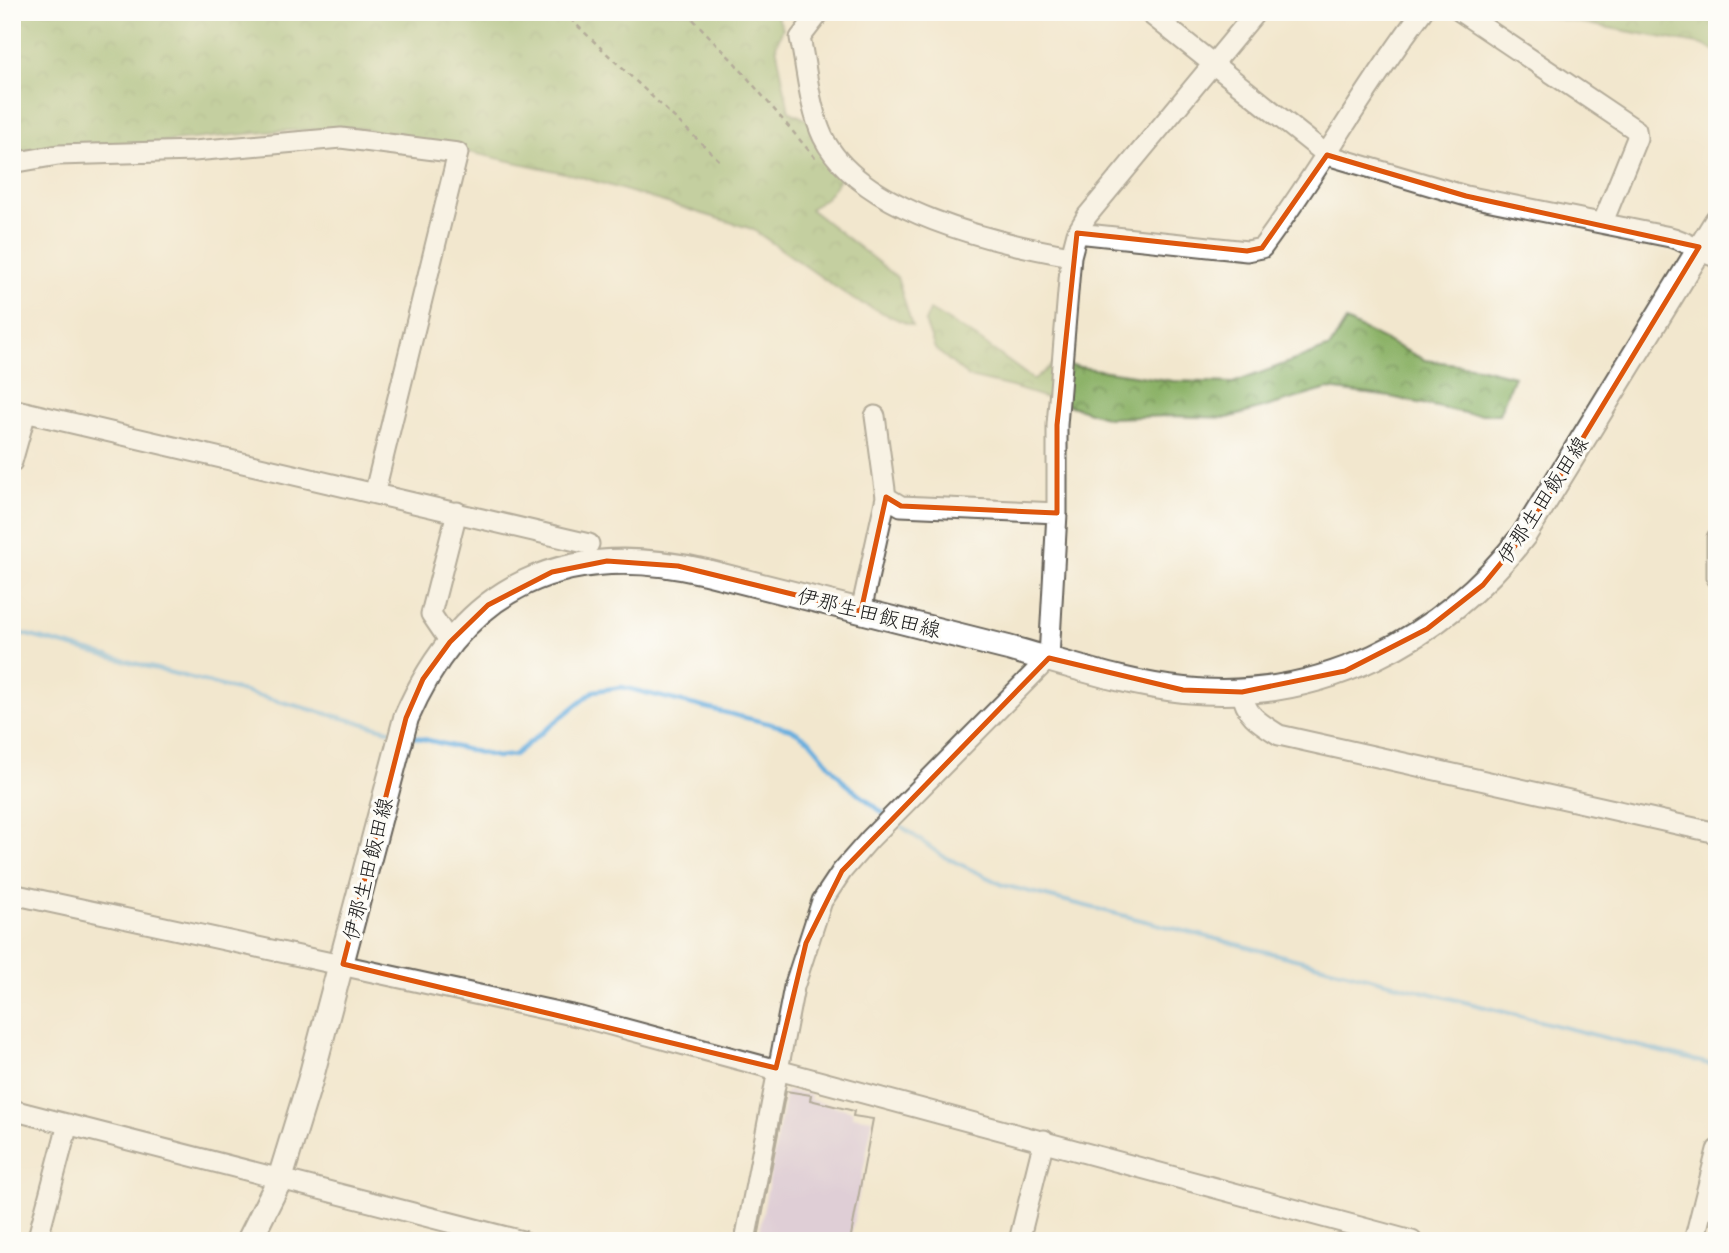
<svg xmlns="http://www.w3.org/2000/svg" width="1729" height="1253" font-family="'Comic Neue','Klee One',sans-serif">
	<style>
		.forest { fill: url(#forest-crowns); stroke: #546742; stroke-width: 2 }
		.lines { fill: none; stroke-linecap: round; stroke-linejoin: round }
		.stream { stroke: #68aede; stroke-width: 4.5 }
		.building { fill: #c7afe0 }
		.minor-casing { stroke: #67635a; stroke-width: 23 }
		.major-casing { stroke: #67635a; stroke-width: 28 }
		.path { stroke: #67635a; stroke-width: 2.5; stroke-dasharray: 5 5; stroke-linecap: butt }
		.minor { stroke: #fff; stroke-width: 19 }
		.major { stroke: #fff; stroke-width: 24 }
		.marked { fill: none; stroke: #de560d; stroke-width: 5; stroke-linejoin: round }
		.labels { text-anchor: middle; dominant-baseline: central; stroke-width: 6; stroke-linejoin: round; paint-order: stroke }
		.street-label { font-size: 21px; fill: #1c1c1c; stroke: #fdfcf7 }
	</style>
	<defs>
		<pattern id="forest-crowns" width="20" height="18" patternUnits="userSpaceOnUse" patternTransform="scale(1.75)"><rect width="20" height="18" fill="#8cb267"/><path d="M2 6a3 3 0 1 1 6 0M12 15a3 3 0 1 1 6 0" fill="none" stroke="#729054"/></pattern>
	</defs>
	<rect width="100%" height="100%" fill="#fdfcf7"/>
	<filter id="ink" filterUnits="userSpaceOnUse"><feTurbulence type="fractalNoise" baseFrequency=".0143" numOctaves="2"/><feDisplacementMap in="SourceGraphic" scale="14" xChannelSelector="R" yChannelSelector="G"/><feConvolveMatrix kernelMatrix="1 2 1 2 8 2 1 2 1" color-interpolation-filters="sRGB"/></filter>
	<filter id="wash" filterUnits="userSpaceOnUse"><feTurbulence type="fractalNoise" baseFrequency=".00686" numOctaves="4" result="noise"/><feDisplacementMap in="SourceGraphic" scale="28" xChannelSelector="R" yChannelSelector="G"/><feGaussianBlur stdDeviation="1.57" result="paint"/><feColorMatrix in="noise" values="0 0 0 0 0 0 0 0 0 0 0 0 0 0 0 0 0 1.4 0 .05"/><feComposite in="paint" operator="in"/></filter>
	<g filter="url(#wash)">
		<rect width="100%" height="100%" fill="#f2e7ce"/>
		<path class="forest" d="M12,12H775L783,28L776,46L789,111L808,120L843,175L826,198L810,209L897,277L912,326L854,300L752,229L578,176L359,128L278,131L130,145H69L12,154Z
			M1520,12H1717V52L1703,45Z
			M930,310L977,338L1034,380L1054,363L1173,381L1233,383L1330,347L1346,321L1425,360L1478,367L1514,376L1499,414H1469L1391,397L1328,389L1228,418L1169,416L1108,418L1012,387L969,377L935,349L925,322Z"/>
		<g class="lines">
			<path class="stream" d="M12,631L396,732
				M411,736L497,757L514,755L594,691L622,687L791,729L809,740L845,783L887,816
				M894,821L941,855L1003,885L1717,1066"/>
		</g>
		<g id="blocks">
			<path class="building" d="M786,1091L811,1095L810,1100L854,1111L853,1116L873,1119L850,1241H777L758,1238Z"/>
		</g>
	</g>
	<g filter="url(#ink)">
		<use href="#blocks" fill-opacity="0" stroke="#67635a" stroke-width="2"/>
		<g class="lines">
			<defs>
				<path id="minor" d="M820,12L800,38C807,69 809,107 823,137C860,212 996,243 1071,256
					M1148,12L1327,155L1466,196L1670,237C1687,241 1700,253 1717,257
					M1461,12L1636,130L1637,138L1603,222
					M12,163L58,155L194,151L341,138L458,153L375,491
					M1077,233L1247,251L1262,248C1319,172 1364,88 1422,12
					M12,409L589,544
					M12,462L26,412
					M886,497L901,506L1057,513
					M1717,538V578
					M861,611L886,497L875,416
					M450,642L431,614L457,512
					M1242,692C1245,715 1260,723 1279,735L1717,833
					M12,894L581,1017L1412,1241
					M12,1110L522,1241
					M37,1241L68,1124
					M745,1241L794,987L822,901L842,871L870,839L1049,658L1057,513V425L1071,256L1077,233L1087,216L1256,12
					M1019,1241L1044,1140
					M1694,1241L1717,1150"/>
				<path id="major" d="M249,1241L280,1179L310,1081L406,718C464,584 566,539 706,572C806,597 905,622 1004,647C1063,662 1123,684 1184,690C1319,704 1443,640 1524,535L1717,221"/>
			</defs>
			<use href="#minor" class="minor-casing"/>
			<use href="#major" class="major-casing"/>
			<path class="path" d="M563,12L719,160
				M686,12L734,62L816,159"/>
			<use href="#minor" class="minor"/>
			<use href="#major" class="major"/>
		</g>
	</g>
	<path d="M0 0H1729V1253H0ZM1327,155L1466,196L1699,247L1524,535L1483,585L1427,629L1345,671L1242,692L1183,690L1049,658L842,871L806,943L776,1068L343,964L406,718L423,679L450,642L488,605L552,572L607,561L678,566L861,611L886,497L901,506L1057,513V425L1077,233L1247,251L1262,248Z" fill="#f2e7ce" fill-opacity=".55" fill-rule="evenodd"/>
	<path class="marked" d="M1327,155L1466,196L1699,247L1524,535L1483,585L1427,629L1345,671L1242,692L1183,690L1049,658L842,871L806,943L776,1068L343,964L406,718L423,679L450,642L488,605L552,572L607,561L678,566L861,611L886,497L901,506L1057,513V425L1077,233L1247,251L1262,248Z"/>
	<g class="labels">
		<g class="street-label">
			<text transform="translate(1543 500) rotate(-57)">伊那生田飯田線</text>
			<text transform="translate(869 613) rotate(14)">伊那生田飯田線</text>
			<text transform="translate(368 869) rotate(-76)">伊那生田飯田線</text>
		</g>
	</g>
	<rect width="1729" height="1253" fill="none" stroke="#fdfcf7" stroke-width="42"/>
</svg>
